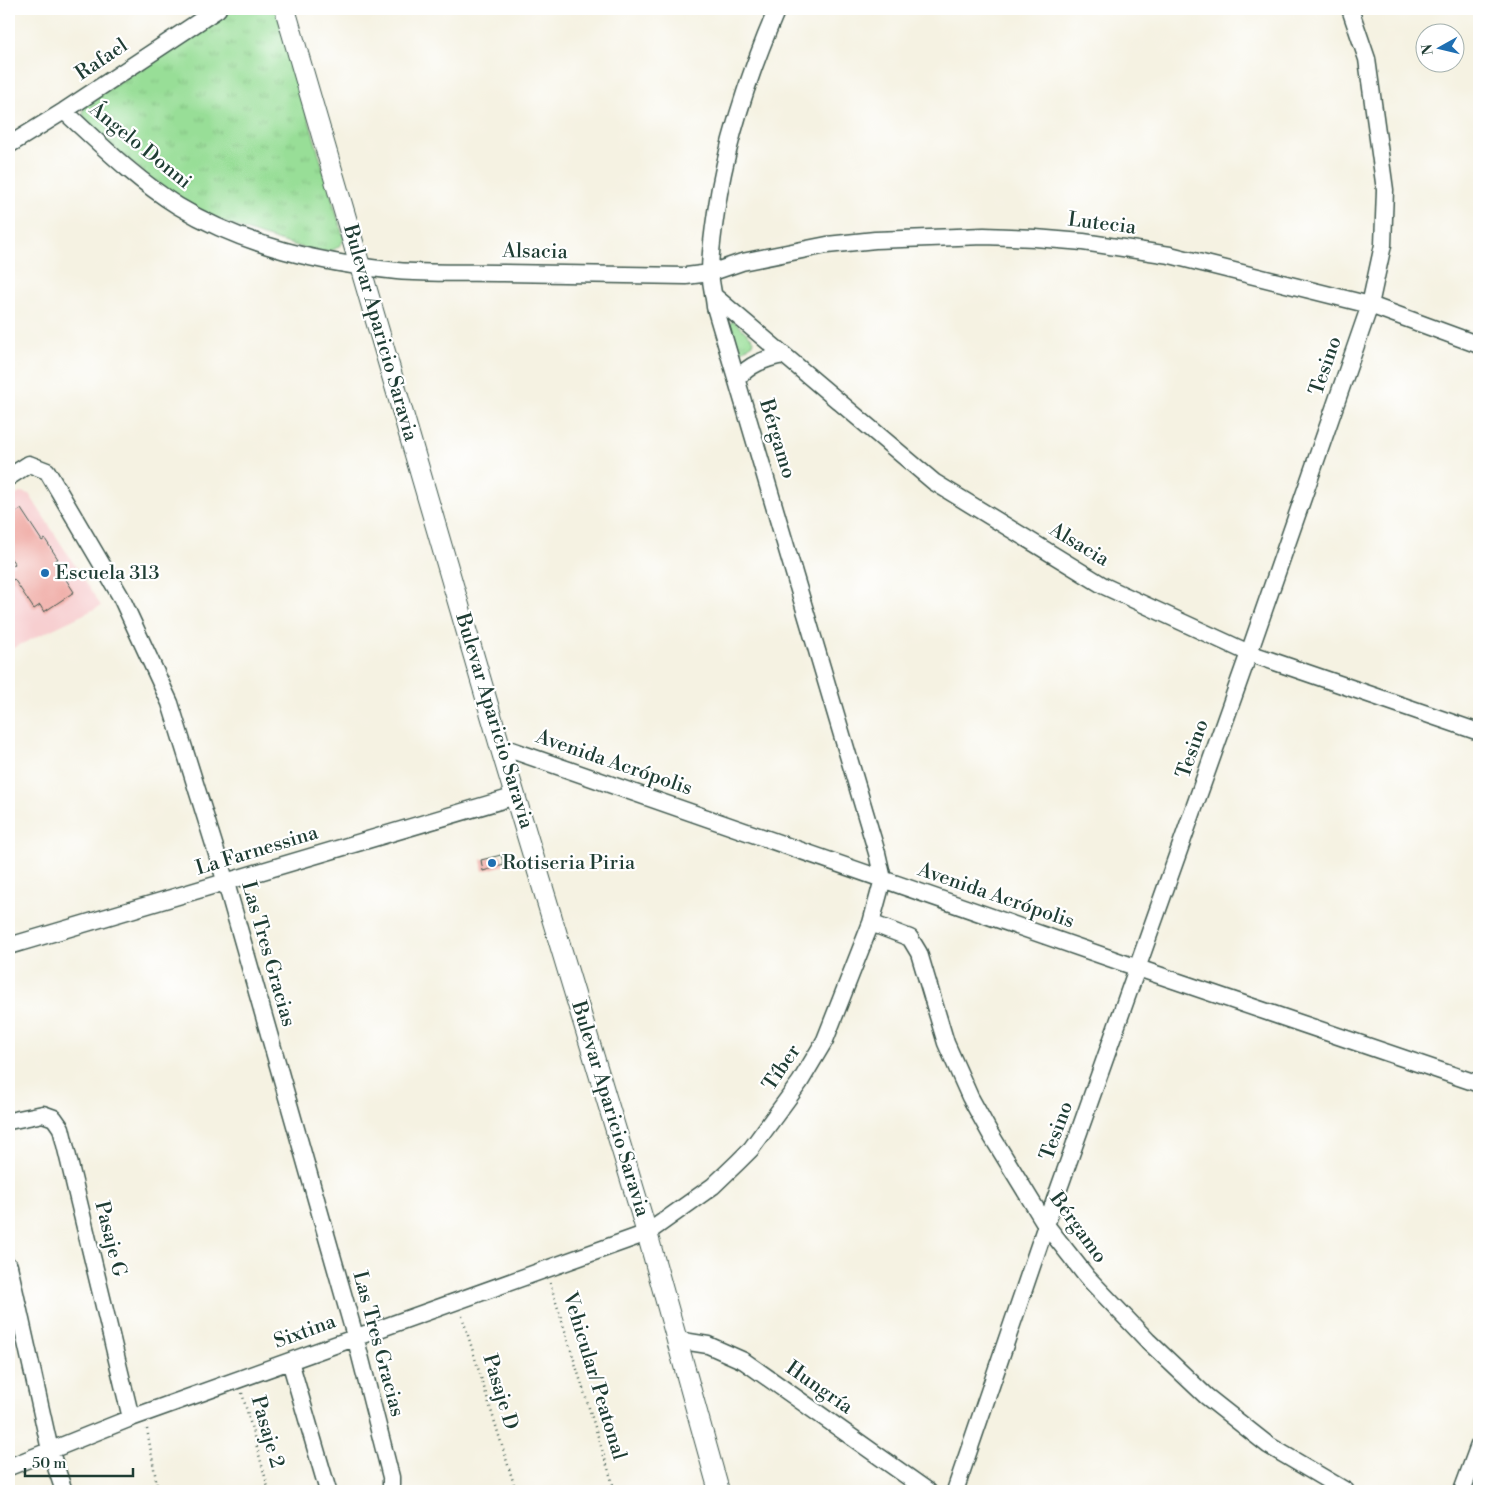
<svg xmlns="http://www.w3.org/2000/svg" width="1488" height="1500" font-family="'Libre Bodoni',serif">
	<style>
		.built { fill: #f7cfd0 }
		.grass { fill: url(#grass-tufts); stroke: #5c8e66 }
		.building { fill: #f0aea8 }
		.lines { fill: none; stroke-linecap: round; stroke-linejoin: round }
		.minor-casing { stroke: #3f584e; stroke-width: 19 }
		.tertiary-casing { stroke: #3f584e; stroke-width: 22 }
		.path { stroke: #3f584e; stroke-width: 2.5; stroke-dasharray: 1 4; stroke-linecap: butt }
		.minor { stroke: #fff; stroke-width: 16 }
		.tertiary { stroke: #fff; stroke-width: 20 }
		.poi-dot { fill: #1f6fb2; stroke: #fff; stroke-width: 2 }
		.labels { text-anchor: middle; dominant-baseline: central; stroke-width: 4.5; stroke-linejoin: round; paint-order: stroke }
		.street-label { font-size: 20px; fill: #1f3d34; stroke: #fff }
		.poi-label { font-size: 20px; fill: #1f3d34; stroke: #fff; text-anchor: start }
	</style>
	<defs>
		<pattern id="grass-tufts" width="24" height="20" patternUnits="userSpaceOnUse" patternTransform="scale(1.25)"><rect width="24" height="20" fill="#98de97"/><path d="M3 7l-1-3M5 7V3M7 7l1-3M15 17l-1-3M17 17v-4M19 17l1-3" fill="none" stroke="#83bf83"/></pattern>
	</defs>
	<rect width="100%" height="100%" fill="#fff"/>
	<filter id="ink" filterUnits="userSpaceOnUse"><feTurbulence type="fractalNoise" baseFrequency=".02" numOctaves="2"/><feDisplacementMap in="SourceGraphic" scale="10" xChannelSelector="R" yChannelSelector="G"/><feConvolveMatrix kernelMatrix="1 2 1 2 8 2 1 2 1" color-interpolation-filters="sRGB"/></filter>
	<filter id="wash" filterUnits="userSpaceOnUse"><feTurbulence type="fractalNoise" baseFrequency=".0096" numOctaves="4" result="noise"/><feDisplacementMap in="SourceGraphic" scale="20" xChannelSelector="R" yChannelSelector="G"/><feGaussianBlur stdDeviation="1.12" result="paint"/><feColorMatrix in="noise" values="0 0 0 0 0 0 0 0 0 0 0 0 0 0 0 0 0 1.4 0 .05"/><feComposite in="paint" operator="in"/></filter>
	<g filter="url(#wash)">
		<rect width="100%" height="100%" fill="#f5f2e2"/>
		<path class="built" d="M21,492L29,494L101,606L9,650V500Z"/>
		<path class="grass" d="M234,9H276L344,239C335,259 311,250 294,245C266,237 238,229 212,216C164,194 126,158 87,123C83,116 81,111 86,103Z
			M732,321L735,322L754,340L753,344L742,351L738,350L736,347L730,324Z"/>
		<g id="blocks">
			<path class="building" d="M21,509L42,541L45,539L58,559L54,561L74,592L44,612L40,605L34,609L14,579L9,583V568L15,564L9,556V517Z
				M501,855L504,865L483,871L481,860Z"/>
		</g>
	</g>
	<g filter="url(#ink)">
		<use href="#blocks" fill-opacity="0" stroke="#3f584e" stroke-width="1"/>
		<g class="lines">
			<defs>
				<path id="minor" d="M64,111C100,144 136,180 178,206C244,246 321,263 397,271C432,274 469,272 504,273C564,274 625,275 686,276L710,273L742,262L827,245L875,240L984,236L1035,238L1083,242L1170,255L1370,305L1479,345
					M9,145L64,111L218,9
					M713,295L934,482L1104,586L1249,653L1479,732
					M737,379C750,364 764,359 784,355
					M9,477L29,464L47,471L121,597L170,703L226,883L355,1336L391,1477V1491
					M500,746L1138,968L1479,1084
					M871,923L910,938L919,953L946,1043L970,1097L991,1135L1046,1225L1087,1277L1148,1341L1206,1396L1268,1445L1346,1491
					M9,946L516,796
					M9,1121L43,1114L54,1118L61,1128L131,1418
					M9,1266L50,1450L64,1491
					M677,1340L708,1345L744,1361L928,1491
					M290,1361L328,1491
					M9,1467L131,1418L647,1233L713,1186L738,1162L751,1149L800,1082L825,1040L871,923L883,879L877,853L715,307C714,296 711,284 710,273C710,253 713,232 716,212C726,142 749,74 777,9
					M955,1491L1046,1225L1249,653L1370,305L1383,245L1385,190L1367,59L1350,9
					M1462,1491L1479,1445"/>
				<path id="tertiary" d="M285,9L500,746L647,1233L719,1491"/>
			</defs>
			<use href="#minor" class="minor-casing"/>
			<use href="#tertiary" class="tertiary-casing"/>
			<path class="path" d="M550,1283L615,1491
				M462,1316L516,1491
				M242,1393L269,1491
				M147,1429L158,1491"/>
			<use href="#minor" class="minor"/>
			<use href="#tertiary" class="tertiary"/>
		</g>
	</g>
	<g class="poi-dot">
		<circle cx="45" cy="573" r="5"/>
		<circle cx="492" cy="863" r="5"/>
	</g>
	<g class="labels">
		<g class="street-label">
			<text transform="translate(102 60) rotate(-34)">Rafael</text>
			<text transform="translate(140 146) rotate(39)">Ángelo Donni</text>
			<text transform="translate(1102 224) rotate(7)">Lutecia</text>
			<text transform="translate(535 252) rotate(1)">Alsacia</text>
			<text transform="translate(380 333) rotate(74)">Bulevar Aparicio Saravia</text>
			<text transform="translate(1326 366) rotate(-71)">Tesino</text>
			<text transform="translate(777 439) rotate(73)">Bérgamo</text>
			<text transform="translate(1079 545) rotate(31)">Alsacia</text>
			<text transform="translate(494 721) rotate(73)">Bulevar Aparicio Saravia</text>
			<text transform="translate(1193 749) rotate(-71)">Tesino</text>
			<text transform="translate(614 763) rotate(19)">Avenida Acrópolis</text>
			<text transform="translate(257 851) rotate(-17)">La Farnessina</text>
			<text transform="translate(996 896) rotate(19)">Avenida Acrópolis</text>
			<text transform="translate(268 954) rotate(74)">Las Tres Gracias</text>
			<text transform="translate(782 1068) rotate(-56)">Tíber</text>
			<text transform="translate(610 1109) rotate(73)">Bulevar Aparicio Saravia</text>
			<text transform="translate(1057 1131) rotate(-70)">Tesino</text>
			<text transform="translate(1078 1228) rotate(54)">Bérgamo</text>
			<text transform="translate(110 1239) rotate(76)">Pasaje G</text>
			<text transform="translate(305 1332) rotate(-20)">Sixtina</text>
			<text transform="translate(378 1344) rotate(75)">Las Tres Gracias</text>
			<text transform="translate(594 1376) rotate(73)">Vehicular/ Peatonal</text>
			<text transform="translate(819 1388) rotate(35)">Hungría</text>
			<text transform="translate(500 1392) rotate(73)">Pasaje D</text>
			<text transform="translate(267 1432) rotate(74)">Pasaje 2</text>
		</g>
		<g class="poi-label">
			<text x="55" y="573">Escuela 313</text>
			<text x="502" y="863">Rotiseria Piria</text>
		</g>
	</g>
	<rect width="1488" height="1500" fill="none" stroke="#fff" stroke-width="30"/>
	<g transform="translate(1440 48) rotate(262)"><circle r="24" fill="#ffffff" stroke="#a5b1ae"/>
	<path d="M0-4L9 19L0 12L-9 19Z" fill="#1f6fb2"/>
	<text y="-8" font-size="14" font-weight="bold" text-anchor="middle" fill="#1f3d34">N</text>
	</g>
	<path d="M25 1468v8h108v-8" fill="none" stroke="#1f3d34" stroke-width="2.5"/>
	<text x="32" y="1468" font-size="15" fill="#1f3d34" stroke="#ffffff" stroke-width="4" paint-order="stroke">50 m</text>
</svg>
